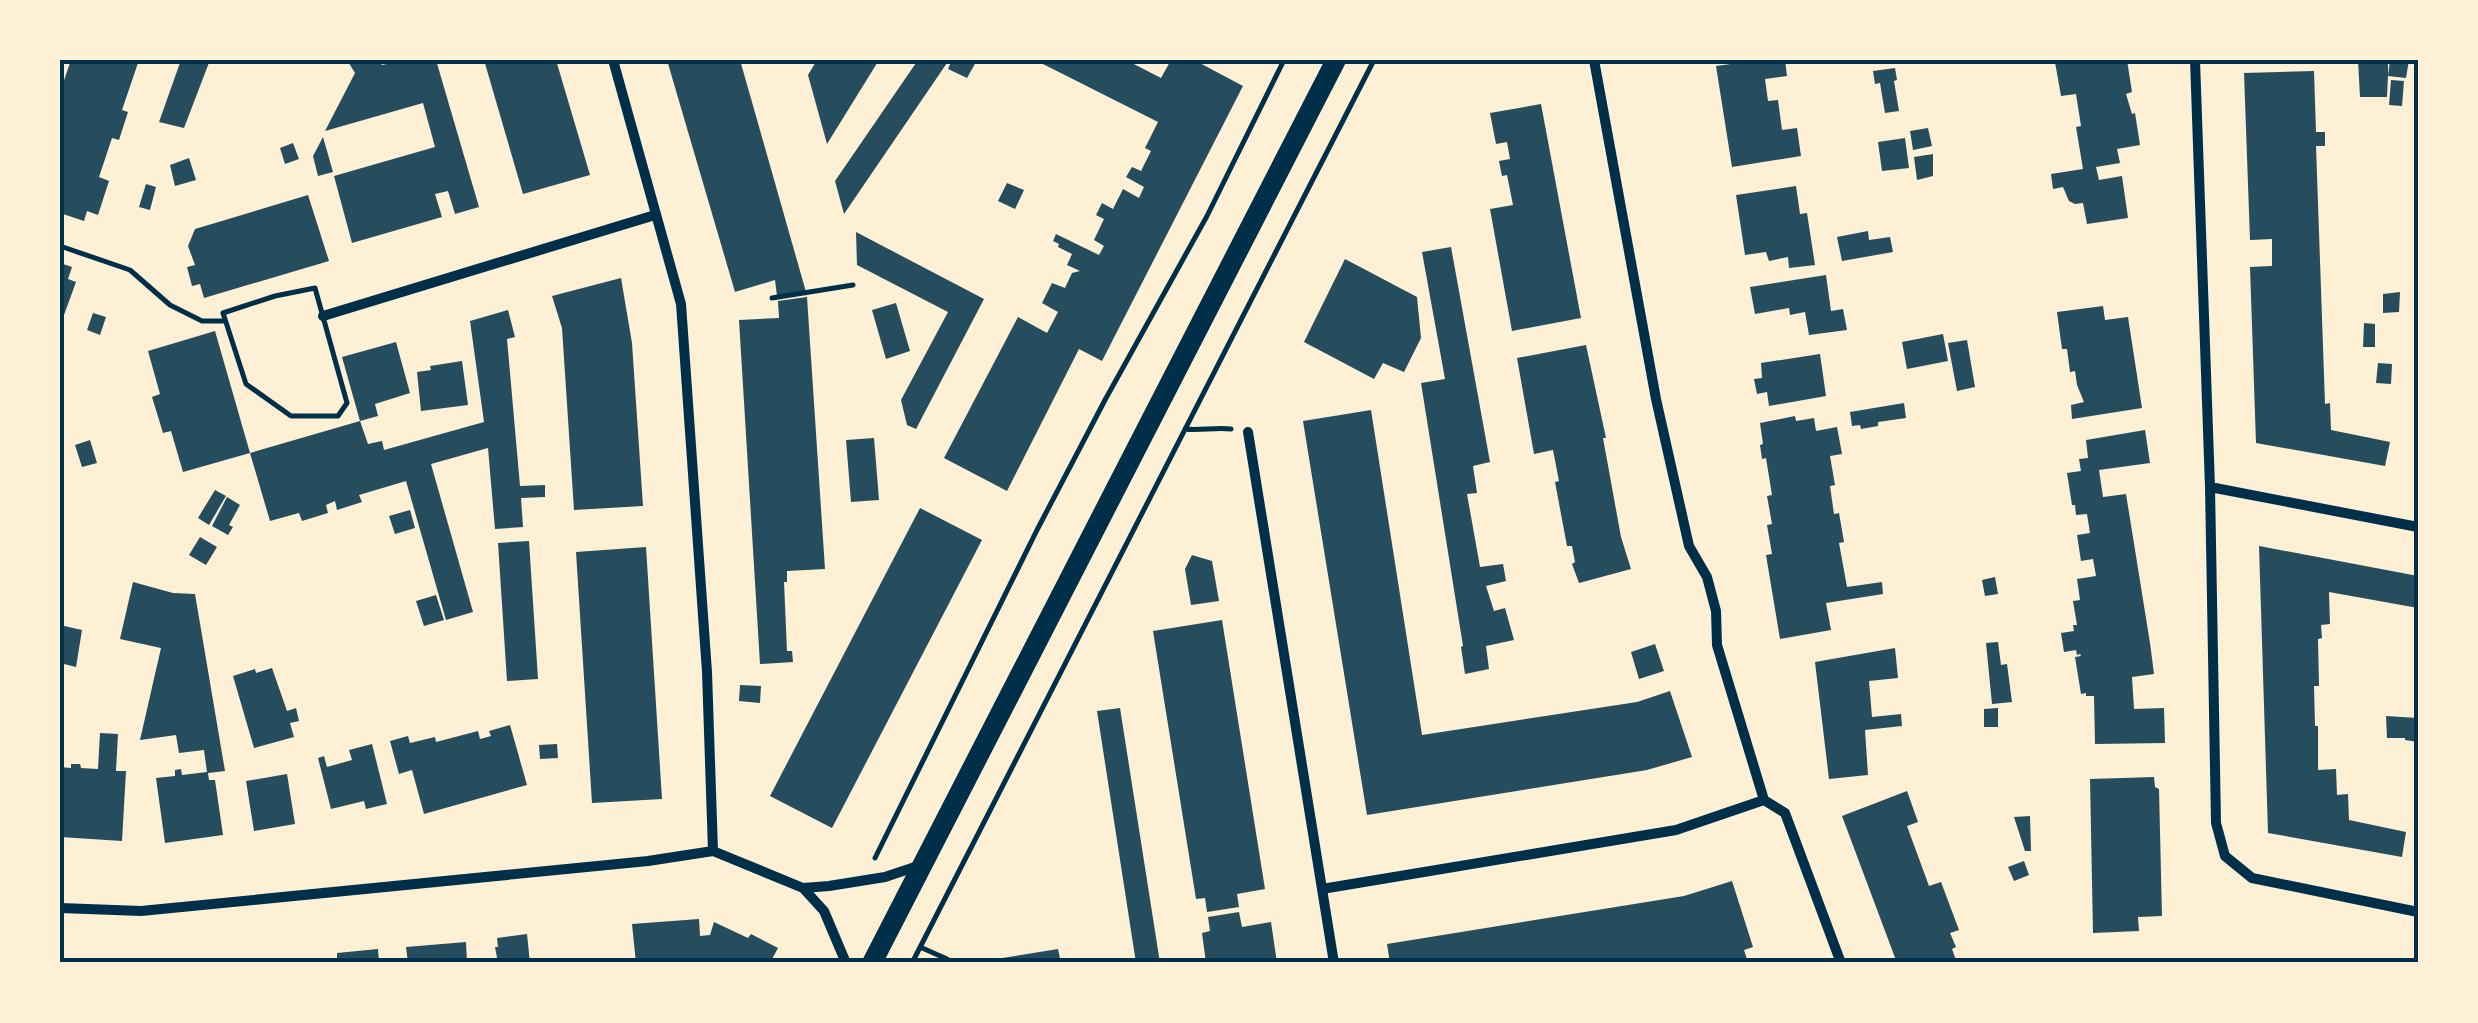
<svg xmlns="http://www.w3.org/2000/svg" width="2478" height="1023" font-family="Lora,serif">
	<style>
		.building { fill: #264d5e }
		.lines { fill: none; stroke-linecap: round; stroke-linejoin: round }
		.path { stroke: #003049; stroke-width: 5 }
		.minor { stroke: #003049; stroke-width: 10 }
		.primary { stroke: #003049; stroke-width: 20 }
		.neatline { fill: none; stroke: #003049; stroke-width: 4 }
	</style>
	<rect width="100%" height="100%" fill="#fdf0d5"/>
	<path class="building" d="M71,60H139L122,110L128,112L119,140L112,138L99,177L109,181L98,215L87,211L84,221L60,213V92Z
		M181,60H210L184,128L159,122Z
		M347,60H378L382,65L404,60H436L479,207L455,214L448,191L435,194L442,217L352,243L334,176L435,147L423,103L325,131L355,73Z
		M484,60H556L590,175L523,194Z
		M667,60H740L806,292L777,296L775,280L735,292Z
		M817,60H879L827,144L808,75Z
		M918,60H949L844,214L835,181Z
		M952,60L976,62L967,78L948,69Z
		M1035,60H1126L1161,78L1171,60H1194L1243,86L1102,361L1079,349L1007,491L944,458L1018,317L1047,333L1058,312L1042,303L1052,283L1065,288L1072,273L1080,271L1067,265L1072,254L1058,247L1059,244L1053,241L1056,234L1099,255L1104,246L1094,240L1104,219L1096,215L1102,203L1113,209L1123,189L1139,198L1144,187L1126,177L1132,167L1141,171L1151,151L1145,148L1158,122Z
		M1737,60H1785L1787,76L1765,79L1768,101L1778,100L1782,130L1797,128L1801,156L1732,167L1716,66L1738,63Z
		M2065,60H2127L2132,92L2126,94L2132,114L2135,113L2140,145L2117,149L2120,163L2096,167L2099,180L2122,176L2128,218L2087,224L2083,203L2075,204L2069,201L2063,187L2053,189L2051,174L2083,169L2076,127L2081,126L2076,94L2061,96L2055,62Z
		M2358,60H2388V76L2390,60H2409L2406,78L2388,76L2387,97H2360Z
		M1895,68L1897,80L1894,81L1899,111L1885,113L1880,83L1875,84L1873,71Z
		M2314,71L2316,132H2325V146H2316L2325,404L2330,403L2331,430L2390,442L2385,466L2256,443L2250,267L2272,266V239L2250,240L2244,73Z
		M2391,80L2404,81L2402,106L2389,105Z
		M1541,104L1581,318L1512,331L1490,209L1513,205L1507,175L1502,176L1499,161L1510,159L1507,142L1496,144L1490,113Z
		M1928,128L1932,146L1913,150L1910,131Z
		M323,137L333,172L318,176L313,156Z
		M1905,138L1909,168L1882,171L1878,142Z
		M293,143L299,159L285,164L280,148Z
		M1933,154V176L1917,180L1914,157Z
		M189,158L196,180L175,186L170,165Z
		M1007,183L1024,190L1015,209L998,201Z
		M146,184L156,187L150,210L139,207Z
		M1796,186L1800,214L1807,213L1815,265L1789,268L1788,257L1769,261L1766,252L1745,255L1736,195Z
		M308,195L329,261L204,298L200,284L192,286L187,267L195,265L188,246L195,229Z
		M1868,231L1869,240L1890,237L1893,252L1842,261L1837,237Z
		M856,232L984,299L916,429L907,425L901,400L948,312L857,265Z
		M1451,247L1490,462L1473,466L1477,493L1467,494L1480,567L1503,564L1506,581L1486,586L1494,611L1505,608L1514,640L1486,646L1489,669L1465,674L1461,647L1463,646L1421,383L1445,379L1422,252Z
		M1345,259L1417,297L1421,338L1404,372L1383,363L1374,379L1304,342Z
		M60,263L72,267L68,279L76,282L64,315L60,314Z
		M1826,275L1831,311L1843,309L1847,330L1809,335L1805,312L1790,315L1789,308L1755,314L1750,287Z
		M621,278L632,343L643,506L574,510L562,328L552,296Z
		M2400,292L2399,312L2383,313V294Z
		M807,297L825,569L787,571V582H784L787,651H792L793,662L760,664L739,320L779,318L778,301Z
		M896,303L910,351L886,359L872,310Z
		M2103,306L2105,320L2128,317L2142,408L2072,419L2071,405L2084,402L2077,385L2075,371L2070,372L2067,349H2062L2057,312Z
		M508,310L515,337L507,339L520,486L545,485V497L521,498L523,527L495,529L488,448L431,464L473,612L446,620L406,481L359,495L362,502L337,510L335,501L326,505L328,513L302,521L299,513L270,521L250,453L360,421L368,444L382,441L384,450L484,422L470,321Z
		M93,313L106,317L100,335L87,330Z
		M2364,323L2375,324V347H2363Z
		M215,331L250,453L183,472L171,431L163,433L152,397L160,394L148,351Z
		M1943,334L1948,361L1907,369L1902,342Z
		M1967,340L1975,387L1957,391L1948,343Z
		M396,342L410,393L375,404L378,416L360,421L342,357Z
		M1586,345L1606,438H1603L1621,537L1631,569L1579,583L1572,564L1575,562L1572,546H1567L1555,482L1559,481L1553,450L1534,454L1517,358Z
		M1820,354L1826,396L1769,406L1767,392L1757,394L1754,379L1762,378L1761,363Z
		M462,361L468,405L421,411L417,372L431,370L430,366Z
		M2378,363L2392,364L2391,384L2376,383Z
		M1904,403L1906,418L1878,422V426L1861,429L1860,425L1852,426L1850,412Z
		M1371,410L1422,735L1637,702L1670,691L1692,757L1647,770L1367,815L1303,421Z
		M1795,416L1796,421L1814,418L1816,431L1837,427L1842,454L1830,456L1835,485L1830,486L1834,514L1839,513L1844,542L1839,543L1847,587L1882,582L1883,594L1826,603L1831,630L1780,639L1766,555L1772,554L1767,525L1772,524L1767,496L1772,495L1766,458L1762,459L1760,445L1763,444L1760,423Z
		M2145,430L2150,463L2099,470L2103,497L2126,494L2150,643L2154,674L2132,677L2134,709L2164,708L2165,743L2095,744L2094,696H2086V693L2081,694L2075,657L2081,656L2080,654L2077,655L2076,650L2064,652L2061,633L2074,631L2073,625H2077L2073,601L2080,600L2077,579L2096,576L2093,559L2081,561L2077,535L2090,533L2087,514L2076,515L2075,505H2072L2067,473L2081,471L2079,459L2088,458L2086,440Z
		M874,438L879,500L851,502L846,440Z
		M90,440L97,463L82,467L75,445Z
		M215,490L226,496L209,525L198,518Z
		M227,497L240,505L229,525L233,527L228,535L212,526Z
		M920,508L982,540L832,828L770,796Z
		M410,510L415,528L395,534L389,516Z
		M200,537L217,547L206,565L189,555Z
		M529,541L538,679L507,681L498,543Z
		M2259,546L2418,576V608L2329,592L2330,624L2321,625L2322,638L2318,639L2319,686H2314L2315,726H2318V770L2336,769L2337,795L2348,794L2349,820L2406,832L2402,857L2268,833Z
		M646,547L662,799L592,803L576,552Z
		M1192,555L1212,561L1219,601L1191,605L1185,569Z
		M1995,577L1998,594L1985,596L1982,580Z
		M133,582L173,593L195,594L225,771L208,773L209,780H215L223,835L165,843L156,778L175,776V770L181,769L182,775L207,772L204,750L179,753L176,735L140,740L161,648L120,639Z
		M436,595L444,620L424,626L416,601Z
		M1222,620L1265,889L1237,894L1239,907L1207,912L1205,898L1196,899L1153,631Z
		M60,625L82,630L76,667L60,663Z
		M1998,642L2001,665L2007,664L2012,702L1992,704L1986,643Z
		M1655,644L1664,671L1639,679L1631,652Z
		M1895,648L1898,678L1869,681L1872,717L1901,714L1902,726L1865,730L1868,775L1829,779L1815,662Z
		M272,668L287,711L296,708L299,721L290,723L294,737L254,748L233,676L255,669L256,673Z
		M740,685L761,686L760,703L739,701Z
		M1120,708L1160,963H1136L1097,711Z
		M1998,708V727H1984V709Z
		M2386,716L2418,718V742L2405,740V738H2387Z
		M510,725L527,785L424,814L412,770L399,774L390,741L408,736L410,743L435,737L436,742L478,731L480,739L491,736L489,731Z
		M100,733L118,734L116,771H126L122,841L60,837V767L71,768V764H80L81,768L98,769Z
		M372,744L387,804L366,809L364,801L331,809L318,758L324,756L327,767L352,760L349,750Z
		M557,744L558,758L540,759L539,745Z
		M287,774L295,824L254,831L246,781Z
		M2154,777L2155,787L2159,789L2162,916L2138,917L2139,931L2093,933L2090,779Z
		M1907,791L1918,822L1907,826L1929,886L1941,882L1959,930L1950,933L1956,947L1952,949L1957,963H1897L1842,816Z
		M2030,816L2031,851H2025L2014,817Z
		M2024,861L2029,875L2014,881L2008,867Z
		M1732,881L1753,947L1744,950L1747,959L1734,963H1390L1387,944L1684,896Z
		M1239,912L1242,927L1271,922L1277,963H1206L1202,933L1210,931L1208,917Z
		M699,919L700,936L710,935L714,922L748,938L751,934L778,948L770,963H636L632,924Z
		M527,934L530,963H498L495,947H498L497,938Z
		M466,942L467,963H408L406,947Z
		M378,949L379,963H337V953Z
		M1058,949L1061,963H991L990,960Z
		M292,959L290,963H224V960Z"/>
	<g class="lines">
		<path class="path" d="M60,246L130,270L170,305L202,321H225
			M315,288L347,403L338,416H291L246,384L223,313L275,296Z
			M772,298L853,285
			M1185,429C1200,431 1215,427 1231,429
			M875,858L1037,530L1105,400L1207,216L1284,60
			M920,947L947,959L948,963
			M912,963L1374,60"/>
		<path class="minor" d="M613,60L681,304L707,672L713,851
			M1594,60L1656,399L1689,546L1707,577L1716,611L1717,645L1764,800L1785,813L1841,963
			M2195,60L2210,487L2216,823L2225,856L2252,878L2418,912
			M323,316L655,215
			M1248,432L1334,963
			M2210,487L2418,527
			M803,888L824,911L846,963
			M1322,889L1676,830L1764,800
			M60,908L141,911L648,861L713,851L803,888L829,886L885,877L921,865"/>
		<path class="primary" d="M872,963L1336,60"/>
	</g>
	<rect width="2478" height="1023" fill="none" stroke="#fdf0d5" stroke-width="125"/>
	<rect x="62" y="62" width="2354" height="898" class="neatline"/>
</svg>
